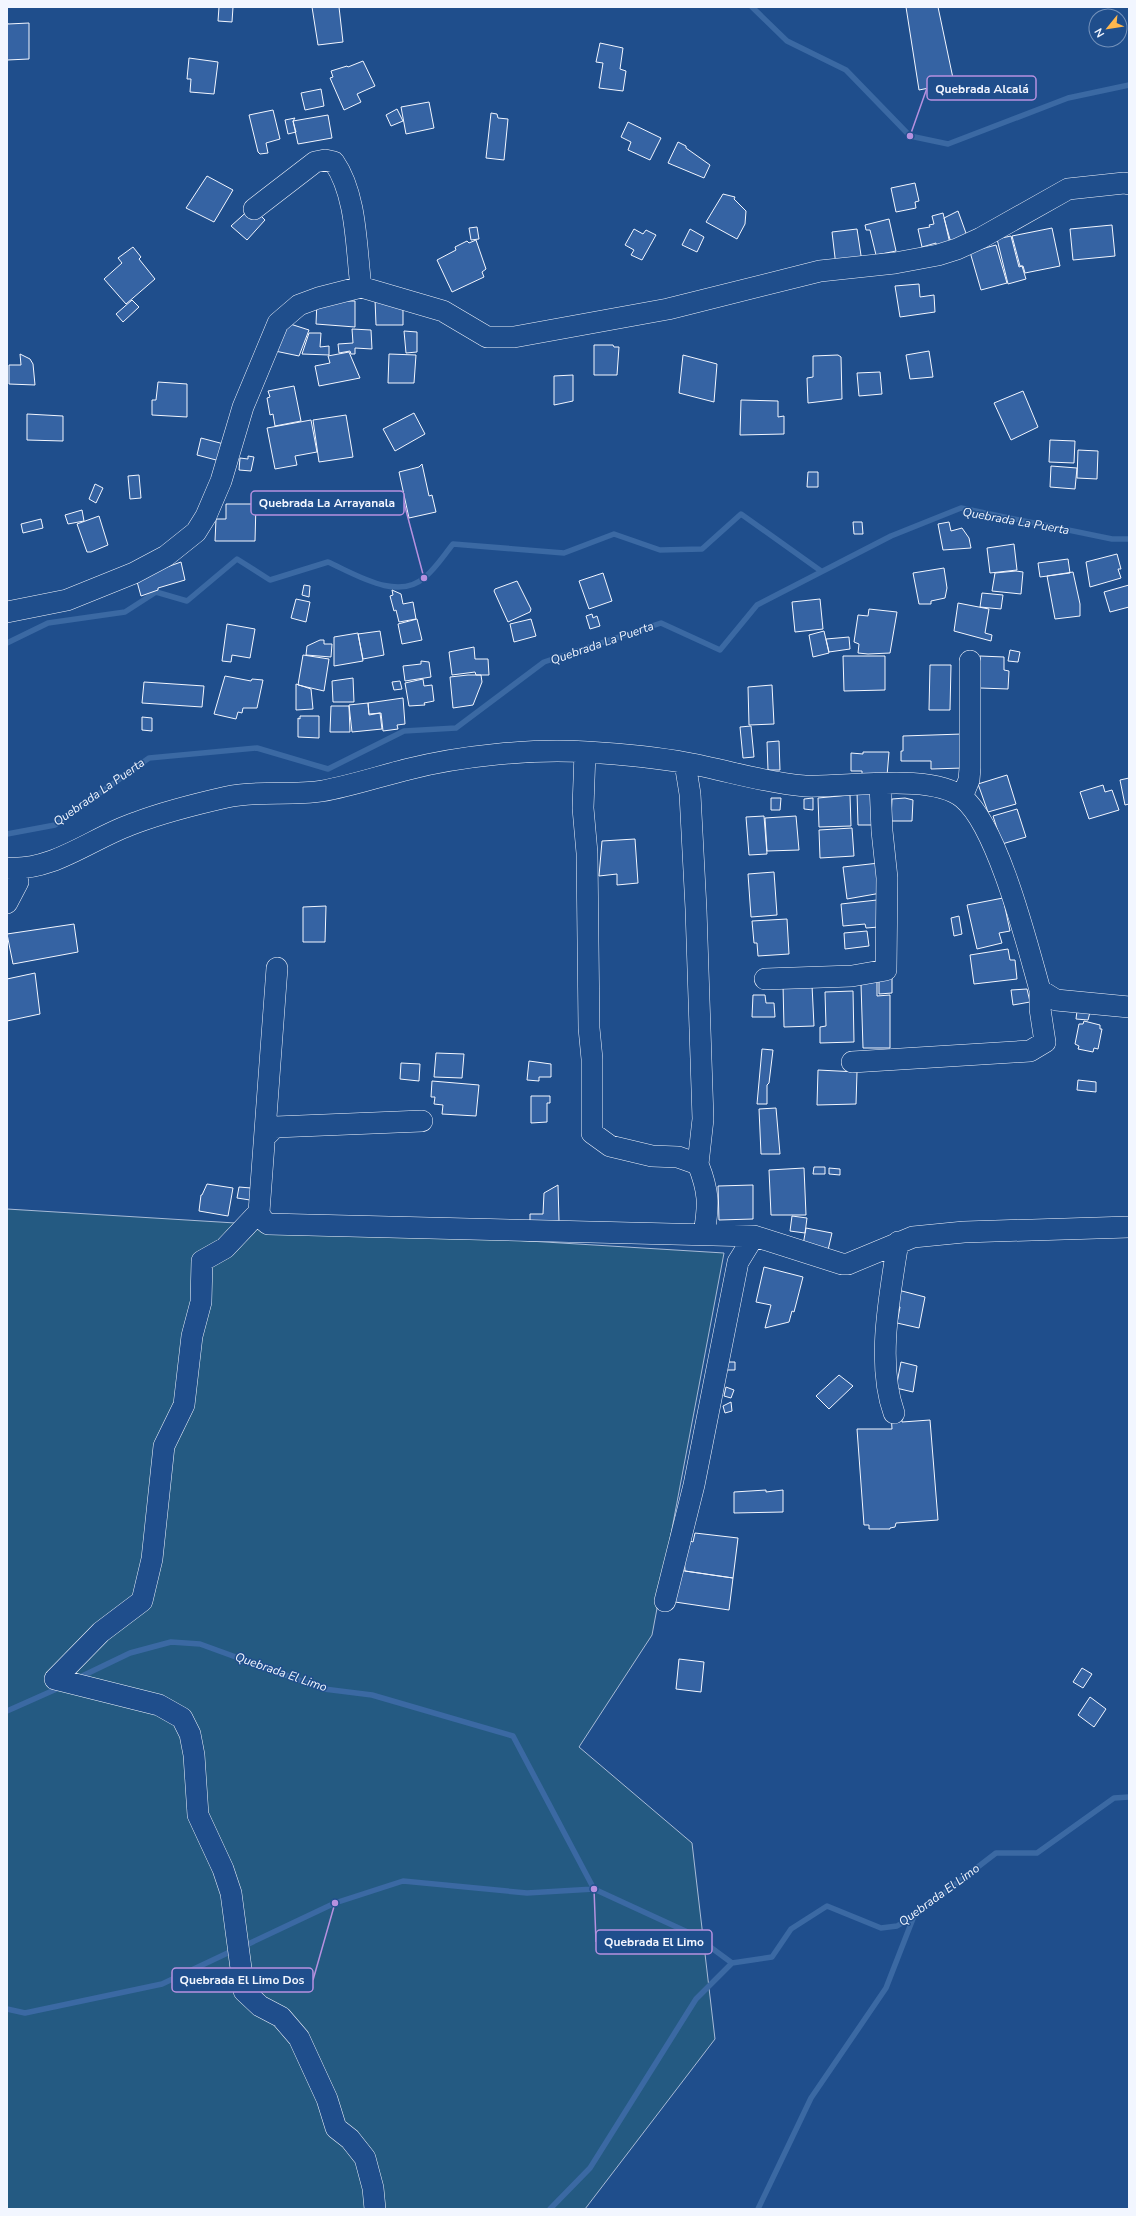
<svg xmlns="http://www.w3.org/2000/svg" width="1136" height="2216" font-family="'Nunito Sans',sans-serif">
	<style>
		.green { fill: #245a82; stroke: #a8bbd7 }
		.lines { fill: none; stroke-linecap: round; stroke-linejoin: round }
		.stream { stroke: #3b69a3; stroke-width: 5.5 }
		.building { fill: #3563a3; stroke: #f2f6ff }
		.minor-casing { stroke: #f2f6ff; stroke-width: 22 }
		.minor { stroke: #1f4e8c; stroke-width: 21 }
		.labels { text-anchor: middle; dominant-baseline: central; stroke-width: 3; stroke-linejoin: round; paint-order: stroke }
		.water-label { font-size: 12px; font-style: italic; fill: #f2f6ff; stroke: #1f4e8c }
		.leader { fill: none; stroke: #b691df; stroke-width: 1.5 }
		.callout-dot { fill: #b691df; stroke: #1f4e8c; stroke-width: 1.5 }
		.callout { fill: #1f4e8c; stroke: #b691df; stroke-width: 1.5 }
		.callout-label { font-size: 12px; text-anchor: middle; font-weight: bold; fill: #f2f6ff }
	</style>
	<rect width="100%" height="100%" fill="#1f4e8c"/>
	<path class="green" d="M7,1209L724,1253L652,1635L579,1747L692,1843L715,2039L585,2209H7Z"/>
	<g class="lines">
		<path class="stream" d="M752,7L787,41L846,70L910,136L948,144L1068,98L1129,85
			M7,643L48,623L125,612L156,592L187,601L237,559L270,580L328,562C355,574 398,602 425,577C436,568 444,555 453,544L564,553L614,534L660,550L702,549L741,514L821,571
			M7,834L55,825L149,758L257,748L328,769L404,731L456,728L544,662L661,623L720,650L757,605L891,536L961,508L1112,539H1129
			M78,1678L130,1653L171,1642L200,1644L324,1689L372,1695L513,1736L594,1889L694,1935L732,1963L772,1957L791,1929L827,1906L881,1928L897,1926L914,1916L996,1853H1037L1114,1798L1129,1797
			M7,1711L61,1687
			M242,1947L335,1903L403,1881L527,1893L594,1889
			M7,2009L25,2013L162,1984L234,1950
			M550,2209L590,2168L696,1999L732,1963
			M758,2209L811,2098L886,1988L914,1916"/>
	</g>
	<path class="building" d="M219,7H233L232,22L218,21Z
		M312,7H339L343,42L318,45Z
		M906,7H938L954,83L919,90Z
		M7,21L8,24L29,23V59L7,60Z
		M600,43L623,48L620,69L626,71L623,91L599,88L603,63L596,62Z
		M189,58L218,62L214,94L190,92L191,79H187Z
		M363,61L375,86L357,94L361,102L344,110L330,78L333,77L331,71L347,66L348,67Z
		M321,89L324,106L305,110L301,93Z
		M429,102L434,128L406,134L401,107Z
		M397,109L403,121L391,126L386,115Z
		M273,110L280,139L266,143L268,153L260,154L258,152L249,115Z
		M491,113L497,114L498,118L508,119L504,160L486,158Z
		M328,115L332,138L298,144L293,121Z
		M295,118L293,121L296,132L288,134L285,120Z
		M628,122L661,138L650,160L628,150L631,142L621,137Z
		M678,142L686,146V148L710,165L704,178L668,163Z
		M207,176L233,190L214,222L186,208Z
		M915,183L919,201L915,202L916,208L896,212L891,188Z
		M723,194L735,197L734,199L746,211L745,224L737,239L706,222Z
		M252,207L265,220L247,240L231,226Z
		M958,211L967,236L951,243L944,218Z
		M943,213L951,248L937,251L936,243L922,247L918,229L930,227L929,225L934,224L932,216Z
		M889,219L896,251L876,255L870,230H866L865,225Z
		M1112,225L1115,256L1073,260L1070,229Z
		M477,227L479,239L471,240L469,228Z
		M1052,228L1060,266L1025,273L1023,266H1020L1012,236Z
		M634,229L643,234L646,230L656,235L642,260L631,255L634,250L625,245Z
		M690,229L704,237L697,252L682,245Z
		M857,229L862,262L836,266L832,232Z
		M1011,236L1019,267L1022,266L1026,279L1008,284L997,239Z
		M476,240L486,269L482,272L484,277L452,292L437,260L456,250L455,247L467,241L469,243Z
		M996,245L1007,283L981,290L970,252Z
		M133,247L141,257L139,259L155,279L126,304L104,279L122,263L118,258Z
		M919,284L920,297L934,295L935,312L900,317L895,286Z
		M375,299L403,303V325H376Z
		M132,300L139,307L123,322L116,314Z
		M317,301H355V327L316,324Z
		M284,322L309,330L299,356L275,351Z
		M352,329L371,330L372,349L355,348V354H351L350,351L339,353L338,344L353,343Z
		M404,331L417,332V352L406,353Z
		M309,333H321L320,347L329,346V355L302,354Z
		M594,345H613L614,347H619L617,375H594Z
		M929,351L933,377L910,379L906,355Z
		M349,352L360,378L319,386L315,366L330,363L328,356Z
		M20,354L30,359L33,364L35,385L9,384V365H21Z
		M389,354L416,355L414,383H388Z
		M683,355L717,364L714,402L679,393Z
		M838,355L841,357L842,399L808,403L807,378L813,377V356Z
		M880,372L882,394L859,396L857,373Z
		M573,375V401L554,405V376Z
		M158,382L187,384V417L152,415V400H156Z
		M294,386L301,421L275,426L273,414L270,415L267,398L270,397L268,391Z
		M1023,391L1038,427L1011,440L994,403Z
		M741,400L778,401V417L784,416V434L740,435Z
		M414,413L425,434L395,451L383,429Z
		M27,414L63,416V441L27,440Z
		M346,415L353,457L319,462L313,420Z
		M311,420L317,452L295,456L297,465L275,469L267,428Z
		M201,438L224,444L220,461L197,455Z
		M1050,440L1075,441L1074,463L1049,462Z
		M1078,450L1098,451L1097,479L1077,478Z
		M248,456L254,457L251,471L239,470L240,458L248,459Z
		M422,464L429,496L432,495L436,512L409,518L399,472L419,467Z
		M1051,466L1077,468L1075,489L1050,487Z
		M808,472H818V487H807Z
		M139,475L141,498L130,499L128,476Z
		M95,484L103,488L96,503L89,499Z
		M226,504H256L255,541H215L216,519H226Z
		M82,510L84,521L68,524L65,515Z
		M99,516L108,545L91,552H87L77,524Z
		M41,519L43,528L23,533L21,524Z
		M853,522H862L863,534H854Z
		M949,522L951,531L962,528L969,538L971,548L943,550L938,524Z
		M1014,544L1017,570L990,573L987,548Z
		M1117,554L1121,569H1118L1121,578L1090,587L1086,562Z
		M1068,559L1070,573L1040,577L1038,563Z
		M181,562L185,580L158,588V590L141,596L136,578Z
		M944,568L947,588L945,598L931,601V604H919L913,573Z
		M1016,571L1023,572L1021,594L992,591L995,573Z
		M1073,572L1080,604V616L1055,619L1047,576Z
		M603,573L612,601L589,609L579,581Z
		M517,581L531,609L530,612L508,622L494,591L495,589Z
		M304,585L310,586L309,597L302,595Z
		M1129,585V607L1110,612L1104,592Z
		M392,590L401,594L403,604L413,602L416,619L399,622L396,610L394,611L390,596L393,595Z
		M982,593L1003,595L1001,609L980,607Z
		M296,599L310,602L306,622L291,618Z
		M820,599L823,629L795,632L792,602Z
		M958,603L989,609L985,633L992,635L991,641L954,631Z
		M869,609L897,612L890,653L868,654L858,653L859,644L854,642L858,615L868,616Z
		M592,614L593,618L597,616L600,626L590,629L586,616Z
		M417,619L422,640L402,644L398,624Z
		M531,619L536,636L514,642L510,624Z
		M227,624L255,629L250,658L232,655L231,662L222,661Z
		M380,631L384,655L363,659L358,634Z
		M824,631L829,653L813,657L809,635Z
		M358,633L363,661L334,666V637Z
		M849,637L850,649L829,652L826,639Z
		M320,640H324V644H332L331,657L306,655L307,646Z
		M474,647L475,659H488L489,675H476L475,672L452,675L449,652Z
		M1010,650L1020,652L1018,662L1008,661Z
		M303,655L329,659L324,691L298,685Z
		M843,656H885V690L844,691Z
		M980,656L1004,657V670L1009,671L1008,689L980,688Z
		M421,661L429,662L431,677L405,681L403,666L421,664Z
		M930,665H951L950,710H929Z
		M468,675H481L482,682L473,705L453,708L450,677Z
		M225,676L251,681L252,679L263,680L257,708H243L242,713L238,712L236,719L214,714Z
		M353,678L354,702H333L332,681Z
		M423,679L424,686L432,685L434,701L424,703L425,705L409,706L405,683Z
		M400,681L402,689L394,690L392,682Z
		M144,682L204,686L202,707L142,703Z
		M296,684L311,689L313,709L296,710Z
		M772,685L774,724L749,725L748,687Z
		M403,698L405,724L397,725L398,729L383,731L381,713L369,714L368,703Z
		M368,703L369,715L380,713L382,729L352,732L349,705Z
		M331,706H349L350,732H330Z
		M300,716H319V738L298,737V718L300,719Z
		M142,717L152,718V731L142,730Z
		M751,726L754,757L743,758L740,727Z
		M962,734L963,768L931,769V761H901V751H903V736Z
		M779,741L780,770H768L767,742Z
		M863,752H889L887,776H862V771H851V753L863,754Z
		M1007,775L1016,804L988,812L978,784Z
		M1129,778V804L1125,805L1120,780Z
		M1103,785L1105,792L1112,790L1119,810L1089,819L1080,792Z
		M857,792H876L877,825H858Z
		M850,795L851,826L819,827L818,798Z
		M771,798H781L780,810H771Z
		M813,798V810L804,809V799Z
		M905,798L913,800L912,821H891L892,799Z
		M1017,809L1026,837L1002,844L993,816Z
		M764,816L767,854L749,855L746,817Z
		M796,816L799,850L767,851L765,818Z
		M852,828L854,856L820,858L819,830Z
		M635,839L638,883L617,885V874L599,876L602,841Z
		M879,863L881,893L847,899L843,867Z
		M774,872L777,915L751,917L748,874Z
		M1003,898L1010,931L999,933L1002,943L977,949L967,905Z
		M877,900L879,927L866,928L865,924L843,926L841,904Z
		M326,906L325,942H303V907Z
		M959,916L962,934L954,936L951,918Z
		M787,919L789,954L758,956L757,943H754L752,921Z
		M74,924L78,952L13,964L7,934Z
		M867,931L869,946L845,949L844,933Z
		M1008,949L1010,960H1015L1017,979L974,984L970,955Z
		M35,973L40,1014L7,1021V979Z
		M892,977V993L879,994V978Z
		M877,982V996L890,995V1048H863L861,984Z
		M783,985H812L814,1026L784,1027Z
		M1027,989L1030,1002L1013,1005L1011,990Z
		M853,991L854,1042L820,1043V1027L826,1026L825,992Z
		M753,995H765L766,1003H774L775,1017H752Z
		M1077,1011L1090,1012L1088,1020L1076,1019Z
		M1084,1021L1100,1025V1029H1102L1098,1049L1094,1048L1093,1052L1078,1049L1079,1046L1075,1044L1079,1024H1083Z
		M762,1049L773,1050L769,1083L767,1085V1104H757Z
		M436,1053L464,1054L462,1078L434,1077Z
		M529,1061L551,1064V1077H539V1081L527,1080Z
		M401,1063L420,1064L419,1081L400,1079Z
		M818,1070L857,1072L856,1104L817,1105Z
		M1078,1080L1096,1082V1092L1077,1090Z
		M432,1081L479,1085L476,1116L442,1114L443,1105L434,1104L435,1097H431Z
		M531,1096H550V1103H547V1122L531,1123Z
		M776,1108L780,1154H761L759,1109Z
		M814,1167H825V1174H813Z
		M804,1168L806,1215H771L769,1170Z
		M829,1168L840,1169V1175L829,1174Z
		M207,1184L233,1188L228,1216L199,1211L201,1195H202Z
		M558,1185L559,1221L530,1222V1214H543L544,1193Z
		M753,1185V1219L719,1220L718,1186Z
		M239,1187L251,1188L250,1200L237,1198Z
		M792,1216L807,1218L805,1233L790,1231Z
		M806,1228L832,1233L828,1250L803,1245Z
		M764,1267L803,1277L794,1312L792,1311L789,1322L765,1328L771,1305L756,1302Z
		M898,1290L925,1297L919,1328L897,1323L900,1307L894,1306Z
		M727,1362H735V1370H727Z
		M901,1362L917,1366L913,1392L896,1388Z
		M839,1375L853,1386L829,1409L816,1396Z
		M726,1387L734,1390L731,1398L724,1396Z
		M731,1402L732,1411L725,1413L723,1406Z
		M901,1412L902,1422L930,1420L938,1520L896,1523L895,1527L890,1528V1529H869V1525H864L857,1429H892L891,1413Z
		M766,1490V1492L783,1490V1512L734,1513V1492Z
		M695,1533L738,1538L733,1578L685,1571L684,1554L687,1540L693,1542Z
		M678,1570L733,1578L729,1610L675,1602Z
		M679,1659L704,1662L701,1692L676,1689Z
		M1082,1668L1092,1674L1083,1688L1073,1682Z
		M1090,1697L1106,1709L1094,1727L1078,1715Z"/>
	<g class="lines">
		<defs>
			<path id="minor" d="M254,209L315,162L325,160L334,162C357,195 356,248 361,287
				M7,612L67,600L134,573L166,556L196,532L206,516L221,481L243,407L278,323L299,305L318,298L361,287L443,311L487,337H514L668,309L820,271L895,263L938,255L957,249L981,238L1068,189L1124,183L1129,184
				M585,752L583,808L587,853L589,1028L592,1059V1133L610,1146L652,1156L678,1157L698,1164C709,1192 709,1204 704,1234
				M685,763L690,794L696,909L703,1119L698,1164
				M962,797L969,780L970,768V661
				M7,868C53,872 93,837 135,823C164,812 196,804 227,797C258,790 291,796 322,791C351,786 380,776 409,769C460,756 535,748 587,752C620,754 654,757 687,763C726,770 765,783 805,786C845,788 932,772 963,798C998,827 1027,944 1040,990L1056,1000L1129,1007
				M7,903L18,882L15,869
				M277,968L259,1212L262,1219L268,1224L754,1236L842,1264H848L913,1237L964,1232L1129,1227
				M765,979L852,976L886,970L887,878L882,831L880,784
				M852,1062L1030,1051L1045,1042L1040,1009V990
				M265,1137L275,1127L422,1121
				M894,1413C876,1363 890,1294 898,1242
				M665,1601L694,1485L738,1262L754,1236
				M55,1679L159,1705L182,1718L190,1734L194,1755L198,1815L223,1869L231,1893L244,1991L260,2006L281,2017L299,2038L327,2099L336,2128L350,2139L365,2158L373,2188L375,2209
				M55,1679L101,1632L142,1601L152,1559L164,1446L184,1405L192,1336L201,1302L202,1261L225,1248L259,1212"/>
		</defs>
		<use href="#minor" class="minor-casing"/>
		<use href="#minor" class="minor"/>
	</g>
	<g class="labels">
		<g class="water-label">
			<text transform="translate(1016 521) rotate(10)">Quebrada La Puerta</text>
			<text transform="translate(602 643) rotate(-19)">Quebrada La Puerta</text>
			<text transform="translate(99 792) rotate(-35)">Quebrada La Puerta</text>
			<text transform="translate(281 1672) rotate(19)">Quebrada El Limo</text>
			<text transform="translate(939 1895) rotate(-36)">Quebrada El Limo</text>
		</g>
	</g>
	<path class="leader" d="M910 136L927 88M424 578L404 503M594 1889L596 1942M335 1903L313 1980"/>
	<g class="callout-dot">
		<circle cx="910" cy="136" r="4"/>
		<circle cx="424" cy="578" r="4"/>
		<circle cx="594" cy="1889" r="4"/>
		<circle cx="335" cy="1903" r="4"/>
	</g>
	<g class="callout">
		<rect x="927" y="76" width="109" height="24" rx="4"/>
		<rect x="251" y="491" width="153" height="24" rx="4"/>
		<rect x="596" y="1930" width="116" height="24" rx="4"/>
		<rect x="172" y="1968" width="141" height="24" rx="4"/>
	</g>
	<g class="callout-label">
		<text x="982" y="93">Quebrada Alcalá</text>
		<text x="327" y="507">Quebrada La Arrayanala</text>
		<text x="654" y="1946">Quebrada El Limo</text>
		<text x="242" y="1984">Quebrada El Limo Dos</text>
	</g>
	<rect width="1136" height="2216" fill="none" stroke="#f2f6ff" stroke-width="16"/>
	<g transform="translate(1108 28) rotate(240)"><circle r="19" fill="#1f4e8c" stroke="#7391ba"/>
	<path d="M0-3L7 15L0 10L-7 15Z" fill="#ffb74d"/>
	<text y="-6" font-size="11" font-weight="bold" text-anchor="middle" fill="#f2f6ff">N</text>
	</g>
</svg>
